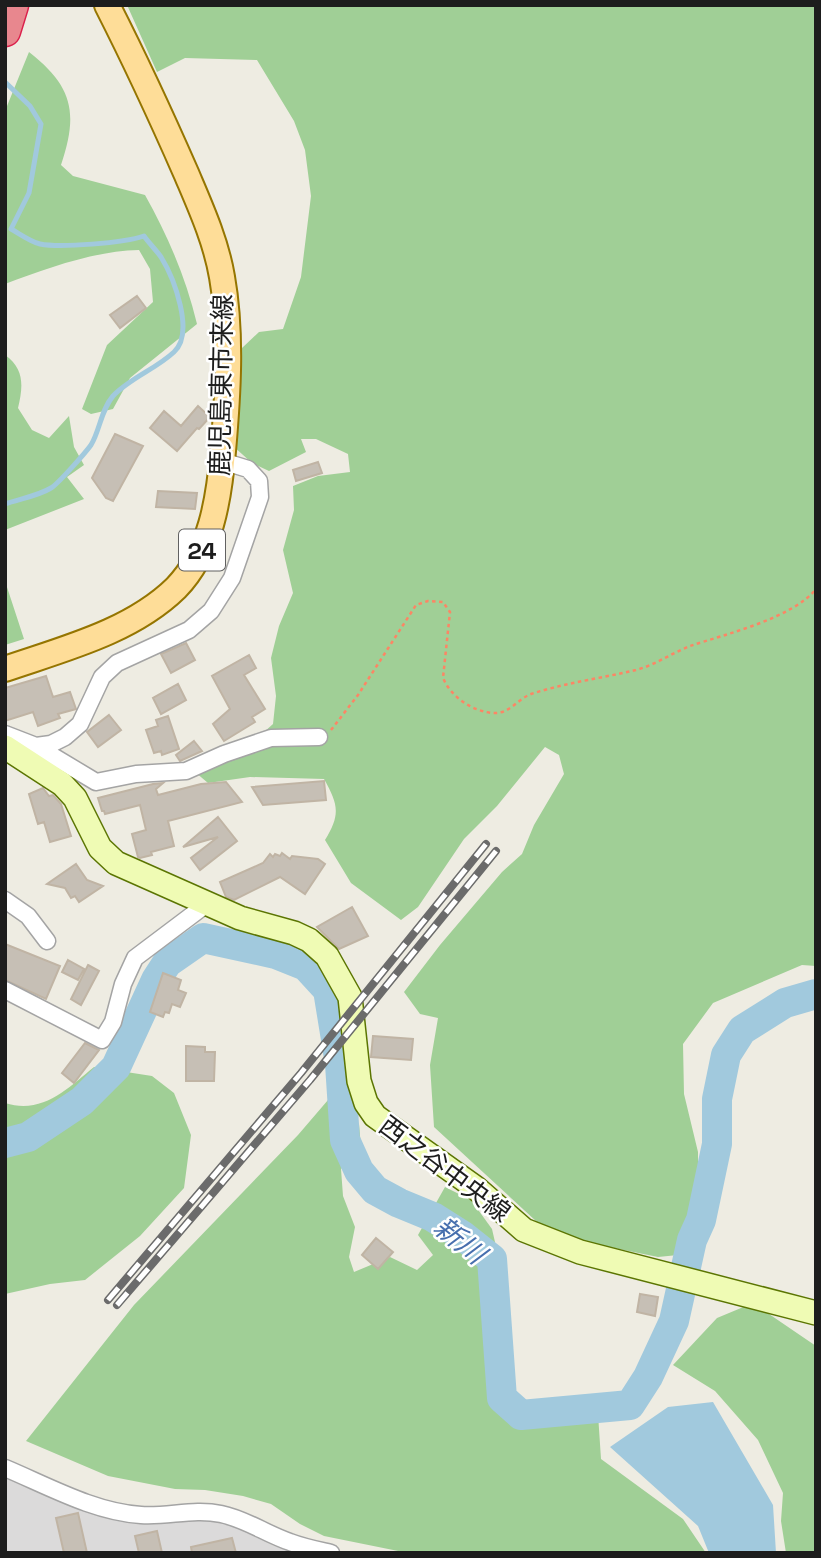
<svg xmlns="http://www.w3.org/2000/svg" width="821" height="1558" font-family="'Space Grotesk','Noto Sans JP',sans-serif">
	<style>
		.residential { fill: #dbdada }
		.forest { fill: #a0cf96 }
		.water { fill: #a1c9dd }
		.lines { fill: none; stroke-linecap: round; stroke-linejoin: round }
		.stream { stroke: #a1c9dd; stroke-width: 5 }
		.river { stroke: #a1c9dd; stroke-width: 30 }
		.building { fill: #c6bfb5; stroke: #c0b4a4; stroke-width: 2 }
		.street-casing { stroke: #a4a4a4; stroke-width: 19 }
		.secondary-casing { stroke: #5b7502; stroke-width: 26 }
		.primary-casing { stroke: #957500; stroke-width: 28 }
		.highway-casing { stroke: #db204b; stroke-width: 33 }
		.path { stroke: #fc8665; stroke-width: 2.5; stroke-dasharray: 3.5 3.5; stroke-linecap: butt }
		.street { stroke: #fff; stroke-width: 16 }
		.secondary { stroke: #effbb4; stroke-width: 23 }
		.primary { stroke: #fedd98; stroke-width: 24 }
		.highway { stroke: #e8878e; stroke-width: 30 }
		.rail-casing { stroke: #6b6b6b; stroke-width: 8 }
		.rail { stroke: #fff; stroke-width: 5; stroke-dasharray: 16; stroke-linecap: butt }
		.labels { text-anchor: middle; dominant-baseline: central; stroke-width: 5; stroke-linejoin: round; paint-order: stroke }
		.shield { fill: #fff; stroke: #616161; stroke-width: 2 }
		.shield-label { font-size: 24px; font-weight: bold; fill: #1d1d1d }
		.street-label { font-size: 26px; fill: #1d1d1d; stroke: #fff }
		.water-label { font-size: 28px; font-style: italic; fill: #476fae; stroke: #fff }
	</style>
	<rect width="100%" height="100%" fill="#eeece2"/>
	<path class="residential" d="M5,1476L104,1517L127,1522L211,1519L234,1525L274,1546L297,1553H5Z"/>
	<path class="forest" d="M127,5H816V966L802,965L713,1003L683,1044L684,1094L698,1152V1195L688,1234L678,1255L658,1257L580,1241L537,1222L434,1127L430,1065L438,1018L420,1014L404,992L440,945L502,872L522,854L534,825L564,774L559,755L545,747L497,806L464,839L418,907L401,920L351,883L325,840C341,814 338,804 324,779L250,777L208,783L195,772L245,749L273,724L276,696L271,658L279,626L293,593L283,550L294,510L293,486L318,476L350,472L348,454L316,439H301L306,452L269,471L252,463L233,446L241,381L242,348L259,332L283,329L301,277L311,196L305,150L294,121L257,60L185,58L157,72Z
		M29,52C74,87 78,114 61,165L73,176L145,195C168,236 186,278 197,324L130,378L113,409L91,414L82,409L107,345L153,302L150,269L139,250C94,251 48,268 5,284V111Z
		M5,355C25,369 23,387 18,408L32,430L49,438L69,416L74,447L84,465L67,477L84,499L5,530Z
		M5,581L24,639L5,645Z
		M94,1067L152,1076L174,1093L191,1135L184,1188L140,1236L85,1280L50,1284L5,1294V1103C43,1115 68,1088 94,1067Z
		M328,1100L359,1124L361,1147L341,1169L343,1196L355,1227L349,1257L354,1272L390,1257L417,1270L433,1255L418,1235L445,1187L471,1200L492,1229L506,1290L510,1360L516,1396L554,1410L570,1397L597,1399L601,1459L683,1519L706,1553H408L324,1536L300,1524L271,1504L243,1496L205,1490L175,1489L108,1476L26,1441L134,1305L298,1135Z
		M753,1303L816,1346V1553H786L781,1521L783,1493L758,1440L715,1391L673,1365L717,1318Z"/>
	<path class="water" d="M713,1402L773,1505L776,1553H709L698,1526L610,1447L668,1407Z"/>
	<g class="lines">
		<path class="stream" d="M5,82L30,106L41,124L29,193L11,229C20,234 31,242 40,244C60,248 124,243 144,236C149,243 156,250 161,257C174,278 195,333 174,352C156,369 130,378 113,396C101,410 100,430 91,445C86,452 58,484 51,488C38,496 19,499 5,504"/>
		<path class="river" d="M5,1143L28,1137L82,1101L116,1067L156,980L167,963L203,938L276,954L306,966L328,990L340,1064L345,1140L359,1171L375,1190L399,1203L433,1217L463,1236L492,1259L502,1398L521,1415L630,1405L648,1377L674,1321L692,1240L701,1220L717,1144V1099L726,1055L742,1030L785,1003L816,994"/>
	</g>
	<path class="building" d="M137,296L146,308L120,328L110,315Z
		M198,406L210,417L199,429L197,428L177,451L150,428L164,411L181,426Z
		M115,434L143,446L113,501L106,498L92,478Z
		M318,462L322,473L296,481L293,470Z
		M158,491L197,493L195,509L156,507Z
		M186,643L195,660L171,673L161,654Z
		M249,655L256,668L244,675L265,709L252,717L255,722L224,741L213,724L230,709L212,676Z
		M46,676L53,697L70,692L76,709L58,714L60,718L38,726L33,712L5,721V688Z
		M178,684L186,700L161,714L153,698Z
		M109,715L121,730L98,747L87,732Z
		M168,716L179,749L162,755L161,751L154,753L146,730L158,726L156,720Z
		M194,741L202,751L180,761L176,755Z
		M324,781L326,800L263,805L252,787Z
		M226,782L242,802L168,821L174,846L151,852L152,855L140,858L138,857L132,834L146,830L140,805L105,814L104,811H102L98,798L153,784L163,783L156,789L158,795L201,784Z
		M43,788L49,796L53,795L61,804L71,836L50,842L44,822L38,824L29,794Z
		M218,817L237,841L200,870L191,858L218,837L183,847Z
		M282,853L290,859L292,856L318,859L325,864L305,894L280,877L234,900L226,897L220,882L263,863L270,854L273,857L275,854L280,856Z
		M76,864L87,880L103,886L79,902L75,896L71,898L65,888L47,884Z
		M352,907L368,936L339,949L317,927Z
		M5,944L60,966L46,999L5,980Z
		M68,960L84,969L78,980L62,972Z
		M88,965L99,971L81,1005L71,999Z
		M163,973L181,980L178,990L186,993L180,1007L172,1004L169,1013L165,1012L163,1017L150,1012Z
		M373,1036L413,1039L411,1060L371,1057Z
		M85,1043L99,1050L74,1083L62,1073Z
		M186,1046L205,1047V1052H215L214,1081H186Z
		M376,1238L393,1252L378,1269L362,1255Z
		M640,1294L658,1297L655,1316L637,1312Z
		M78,1513L87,1553H64L56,1518Z
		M157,1531L162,1553H139L135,1536Z
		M232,1538L236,1553H192L191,1547Z"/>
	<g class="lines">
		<defs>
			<path id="street" d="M5,734L36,746L51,744L65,737L80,724L102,677L117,663L189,630L211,611L232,578L260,497L259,481L248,469L222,461
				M36,746L96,782L136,774L186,771L224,754L271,738L319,737
				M5,900L28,916L47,941
				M5,990L102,1040L113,1022L123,984L135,958L208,903
				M5,1468C48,1486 94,1512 141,1515C168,1517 194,1508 221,1514C246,1519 266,1534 290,1542C303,1547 318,1550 331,1553"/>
			<path id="secondary" d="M5,747L62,784L75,798L100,848L116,863L240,918L294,933L309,940L327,956L350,997L359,1081L366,1103L375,1116L476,1188L524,1230L580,1252L816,1313"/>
			<path id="primary" d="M5,669C63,649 131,632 176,588C211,552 219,499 223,451C228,395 232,333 222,277C216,241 200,206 186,173C161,116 135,60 107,5"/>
			<path id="highway" d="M5,31L13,5"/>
		</defs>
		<use href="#street" class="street-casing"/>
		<use href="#secondary" class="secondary-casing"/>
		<use href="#primary" class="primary-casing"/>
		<use href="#highway" class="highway-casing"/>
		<path class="path" d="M331,730L358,695L416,605L428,601L443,602L450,612L443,678C451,697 473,712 494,713C509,714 518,699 531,694C565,683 602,678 636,670C655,665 672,653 690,646C726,634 793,618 816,589"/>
		<use href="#street" class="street"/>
		<use href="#secondary" class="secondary"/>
		<use href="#primary" class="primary"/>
		<use href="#highway" class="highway"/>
		<defs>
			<path id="rail" d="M108,1300L301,1073L486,844
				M117,1305L310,1080L496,851"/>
		</defs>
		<use href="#rail" class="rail-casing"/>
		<use href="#rail" class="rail"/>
	</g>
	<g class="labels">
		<rect class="shield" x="179" y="529.5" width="46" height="41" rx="5"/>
		<g class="shield-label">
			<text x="202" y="550">24</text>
		</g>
		<g class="street-label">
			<text transform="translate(221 385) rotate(-89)">鹿児島東市来線</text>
			<text transform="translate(445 1169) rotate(37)">西之谷中央線</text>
		</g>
		<g class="water-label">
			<text transform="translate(460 1240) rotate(39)">新川</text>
		</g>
	</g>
	<rect width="821" height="1558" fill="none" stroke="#1d1d1d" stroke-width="14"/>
</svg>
